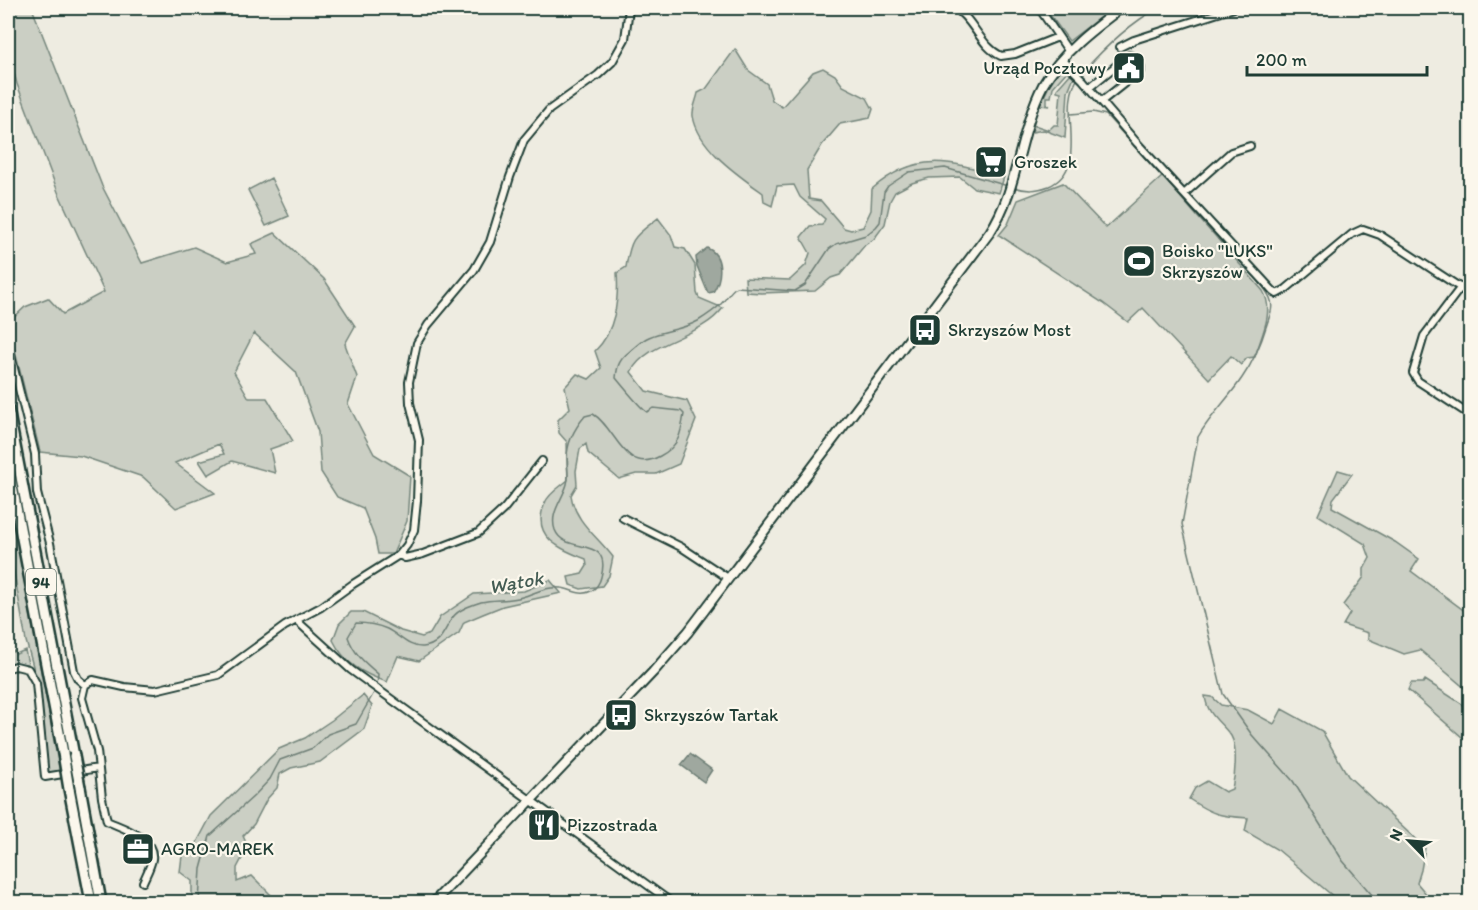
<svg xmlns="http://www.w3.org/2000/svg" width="1478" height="910" font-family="Itim,sans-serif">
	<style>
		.green { fill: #cbcfc4; stroke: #75867c; stroke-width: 1.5 }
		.water { fill: #9fa89f; stroke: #6c7d74; stroke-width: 1.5 }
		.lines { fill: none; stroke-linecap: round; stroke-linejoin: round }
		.stream { stroke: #6c7d74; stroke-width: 1.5 }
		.minor-casing { stroke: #1f3d34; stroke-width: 10 }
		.tertiary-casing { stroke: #1f3d34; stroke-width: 12 }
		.primary-casing { stroke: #1f3d34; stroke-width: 14 }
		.minor { stroke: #fbf7ec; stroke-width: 6 }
		.tertiary { stroke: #fbf7ec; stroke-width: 8 }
		.primary { stroke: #fbf7ec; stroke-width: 9 }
		.primary-bridge-casing { stroke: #1f3d34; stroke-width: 14; stroke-linecap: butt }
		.primary-bridge { stroke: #fbf7ec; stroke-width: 9 }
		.labels { text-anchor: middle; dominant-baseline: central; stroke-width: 4.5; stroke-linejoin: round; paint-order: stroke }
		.shield { fill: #fbf7ec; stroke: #61756b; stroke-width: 1.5 }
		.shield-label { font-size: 16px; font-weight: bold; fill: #1f3d34 }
		.poi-label { font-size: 18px; fill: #1f3d34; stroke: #fbf7ec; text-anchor: start }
		.water-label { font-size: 20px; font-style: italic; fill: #455d54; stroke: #fbf7ec }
	</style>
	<rect width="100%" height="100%" fill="#eeece1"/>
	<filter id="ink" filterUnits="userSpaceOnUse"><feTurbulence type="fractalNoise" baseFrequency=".0167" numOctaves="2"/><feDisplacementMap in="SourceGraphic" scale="12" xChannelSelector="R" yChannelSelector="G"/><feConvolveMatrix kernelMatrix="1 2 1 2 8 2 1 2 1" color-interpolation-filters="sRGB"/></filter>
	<g filter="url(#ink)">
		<path class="green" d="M8,8H32L102,186L142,263L194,247L227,262L256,254L251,244L275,233L324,279L355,326L345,344L357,377L348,404L374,454L410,476L407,521L393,554H378L375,539L363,508L337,497L321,472L318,432L296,372L254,333L234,372L249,398H267L293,441L270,449L275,473L232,461L208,475L199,461L224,454L219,444L175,463L215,493L176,508L143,477L81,456L40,452L8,323L25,307L48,298L63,314L104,292L58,192L17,84L8,52Z
			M1045,8H1112L1069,41Z
			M735,49L748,70L767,84L772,100L782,107L813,72L823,68L835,75L843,86L867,98L873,109L870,118L840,124L822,145L807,170L809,199L821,201L844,228L851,230L863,227L871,210L872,189C916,150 951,161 1004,177L999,193L974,188L960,177L929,178L912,183L895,192L890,201L885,224L874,239L865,245L840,275L831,278L815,291L761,293L746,292L745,278L790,280L806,265L810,253L801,237L810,226L822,225L825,219L800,197L794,185L777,186L772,206L764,202L763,193C738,175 698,148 693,116C692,109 697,99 698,93L706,89Z
			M1060,69L1068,70L1053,87L1051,97H1047V104L1050,106L1040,105L1050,84Z
			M1072,72L1075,74L1068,91L1065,138L1044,130L1032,132L1034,125L1049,130L1054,125H1058L1061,92L1057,91V89Z
			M1163,176L1263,291C1275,312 1261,336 1255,357L1247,358L1241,365L1231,356L1209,379L1143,308L1128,322L1103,303L999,235L1008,224L1018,200L1063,183L1106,228Z
			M271,178L289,216L266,226L248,190Z
			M658,218L671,235L675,247L685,249L695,265L697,293L699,298L723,308C700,339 648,340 631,372L646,391L687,401L696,420L679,464L656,474H636L619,479L588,453L586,444L580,449L576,471L577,485L571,495C575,522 597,536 613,557L609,576L602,586L581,589L570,585L568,577L582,574L587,566L586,559C560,549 530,537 545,503C548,494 561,486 568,480L567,442L559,433L558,420L570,408L565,387L577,374L589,379L601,368L595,351C615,332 619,300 617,273L626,267C631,236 634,237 658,218Z
			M1338,470L1352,474L1333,499L1332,507L1395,542L1419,559L1411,571L1470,615V700L1468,691L1420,650L1404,654L1368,639V633L1343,625L1350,613L1343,605L1364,577V569L1370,558L1365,544L1318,515Z
			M8,494L60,773L51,774L46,770L36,677L26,641L8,538Z
			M550,580L561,593L503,606L483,614L464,622L459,633L419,661L398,656L387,682C363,674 344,663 333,640L339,624L351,612H363L401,631L422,637L430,634L440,617L474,594L524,591Z
			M8,646L16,654L25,650L28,664L8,665Z
			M1425,680L1468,708L1470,705V744L1408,690L1411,683H1423Z
			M363,695L372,706L364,729L320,762L291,768L280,774L277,788L267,799L254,824L243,836L248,847L237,868V882L252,876L278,902H236L232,897L212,900L211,902H192V881L180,872L182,856L195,846L211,816L279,749L305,738L332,720Z
			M1205,696L1212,697L1221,705L1248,710L1274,724L1282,709L1322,731L1348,776L1425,848L1421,870L1417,883L1433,902H1340L1278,850L1245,831L1248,818C1219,816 1213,815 1189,799L1195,788L1207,781L1225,792L1232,789C1235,776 1238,748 1231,736C1221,722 1207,715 1205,696Z"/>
		<path class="water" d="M707,248C724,255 722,279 713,292L708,293L697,266L696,257Z
			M690,754L712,770L704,782L681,765Z"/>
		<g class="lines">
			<path class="stream" d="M1082,73C1104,48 1129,24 1158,8
				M1071,114L1093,112L1106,115L1162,177
				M1169,184L1211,232
				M1013,187C1026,191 1036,191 1049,186C1092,167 1055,107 1079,77
				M1218,239C1231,254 1262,280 1270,298C1274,307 1270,315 1267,324C1261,344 1254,361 1242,378C1228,399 1210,416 1198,437L1182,524L1223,694L1252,735L1293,781L1343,861L1378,902
				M377,686L378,674C365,663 354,654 348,637L356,623C366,623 378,625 387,629C399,635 409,648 423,647C442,645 444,629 453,617C459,609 472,605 481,602C494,599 509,601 522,597C536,593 546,586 561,588C571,589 580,597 591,591C596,589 600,582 601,577C613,534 565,556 555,530C549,513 563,499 567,484C569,477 567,468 567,461C566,443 574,429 585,416L593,414C616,427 624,476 660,456C679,446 681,434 684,414L681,411L653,408L647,412C642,410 621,384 616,378C617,365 620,359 630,351C636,346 642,340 649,337C666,330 682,330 698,321C706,316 714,311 721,304C727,298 729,292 736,287L795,291L805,285L829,249L836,244L866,235L876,227L880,222L884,192L888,186L909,172L945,168L1008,186
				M199,902L201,869L210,836L254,796L270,779L280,760L313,748L328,734L356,724L375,691"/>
			<defs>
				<path id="minor" d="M955,8C974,20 980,46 1001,56L1015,54L1058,37
					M1039,8L1069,52
					M1120,47L1134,40L1234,8
					M1062,59L1083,80L1137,143L1274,292L1277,294L1286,289L1352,234L1363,229L1380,235L1470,294
					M1090,87L1129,55L1133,56L1141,67V70L1102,101
					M1184,194L1231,152L1250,146
					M1461,287L1424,336L1413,373L1418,381L1470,415
					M8,344L35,454L37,493L50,543L74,671L78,679L85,685
					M623,518L681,547L728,578
					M399,555L405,558L423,554L478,533L504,509L542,461
					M297,621L351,670L671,902
					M8,668L16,666L28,669L36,683L45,777L98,768
					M143,882C146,875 151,866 152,859C155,837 122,828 107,821L102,798L97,751L82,698L85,685L93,680L124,687L155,690L218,675L285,626L321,607L353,584L399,555L407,545L414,530L417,501L419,440L410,403L409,382L417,343L428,325L474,270L490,242L510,177L524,140L549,110L598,75L612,62L625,39L629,8"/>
				<path id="tertiary" d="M434,902L653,672L688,632L990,232C1019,188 1019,131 1043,85C1061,53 1093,29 1121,8"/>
				<path id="primary" d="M8,409L74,756
					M8,465L63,753
					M80,787L101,902
					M69,789L91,902"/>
			</defs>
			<use href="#minor" class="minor-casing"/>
			<use href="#tertiary" class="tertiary-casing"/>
			<use href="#primary" class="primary-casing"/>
			<use href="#minor" class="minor"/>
			<use href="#tertiary" class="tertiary"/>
			<use href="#primary" class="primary"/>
			<defs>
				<path id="primary-bridge" d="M63,753L69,789
					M74,756L80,787"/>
			</defs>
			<use href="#primary-bridge" class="primary-bridge-casing"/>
			<use href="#primary-bridge" class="primary-bridge"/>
		</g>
	</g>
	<defs>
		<symbol id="civic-square" viewBox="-11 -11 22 22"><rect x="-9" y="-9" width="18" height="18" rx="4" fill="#1f3d34" stroke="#fbf7ec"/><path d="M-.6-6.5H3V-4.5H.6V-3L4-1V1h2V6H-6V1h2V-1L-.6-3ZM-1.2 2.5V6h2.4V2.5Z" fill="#fff"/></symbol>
		<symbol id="supermarket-square" viewBox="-11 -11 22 22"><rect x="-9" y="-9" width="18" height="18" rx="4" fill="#1f3d34" stroke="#fbf7ec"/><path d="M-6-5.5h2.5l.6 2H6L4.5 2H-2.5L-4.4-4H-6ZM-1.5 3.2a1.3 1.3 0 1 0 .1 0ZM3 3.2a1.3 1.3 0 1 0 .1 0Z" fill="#fff"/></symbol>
		<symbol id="stadium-square" viewBox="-11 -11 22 22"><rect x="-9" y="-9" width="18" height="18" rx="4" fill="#1f3d34" stroke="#fbf7ec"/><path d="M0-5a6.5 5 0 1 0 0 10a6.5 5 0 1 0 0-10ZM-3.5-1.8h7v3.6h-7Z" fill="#fff"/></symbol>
		<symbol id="bus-square" viewBox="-11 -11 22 22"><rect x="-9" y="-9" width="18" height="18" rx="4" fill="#1f3d34" stroke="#fbf7ec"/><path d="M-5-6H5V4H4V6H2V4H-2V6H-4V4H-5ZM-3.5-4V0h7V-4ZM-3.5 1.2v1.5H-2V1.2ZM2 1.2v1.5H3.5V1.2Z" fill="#fff"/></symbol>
		<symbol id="restaurant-square" viewBox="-11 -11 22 22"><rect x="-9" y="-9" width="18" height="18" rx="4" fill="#1f3d34" stroke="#fbf7ec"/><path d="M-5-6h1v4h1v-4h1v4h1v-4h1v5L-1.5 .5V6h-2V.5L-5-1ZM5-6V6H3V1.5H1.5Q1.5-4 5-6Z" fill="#fff"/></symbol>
		<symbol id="office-square" viewBox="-11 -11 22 22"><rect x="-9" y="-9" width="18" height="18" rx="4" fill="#1f3d34" stroke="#fbf7ec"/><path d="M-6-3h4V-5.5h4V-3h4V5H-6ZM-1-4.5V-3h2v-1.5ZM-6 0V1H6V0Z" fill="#fff"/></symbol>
	</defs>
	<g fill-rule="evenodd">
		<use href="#civic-square" x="1110" y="49" width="38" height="38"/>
		<use href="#supermarket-square" x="972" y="143" width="38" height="38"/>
		<use href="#stadium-square" x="1120" y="242" width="38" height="38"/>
		<use href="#bus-square" x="906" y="311" width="38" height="38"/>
		<use href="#bus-square" x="602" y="696" width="38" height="38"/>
		<use href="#restaurant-square" x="525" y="806" width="38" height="38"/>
		<use href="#office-square" x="119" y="830" width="38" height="38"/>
	</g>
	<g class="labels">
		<rect class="shield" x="26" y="569" width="30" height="26" rx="4.5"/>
		<g class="shield-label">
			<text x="41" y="582">94</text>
		</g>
		<g class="poi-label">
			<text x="1106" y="68" text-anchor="end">Urząd Pocztowy</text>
			<text x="1014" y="162">Groszek</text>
			<text x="1162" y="251">Boisko "LUKS"<tspan x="1162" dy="21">Skrzyszów</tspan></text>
			<text x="948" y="330">Skrzyszów Most</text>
			<text x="644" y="715">Skrzyszów Tartak</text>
			<text x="567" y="825">Pizzostrada</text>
			<text x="161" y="849">AGRO-MAREK</text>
		</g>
		<g class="water-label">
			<text transform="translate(516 582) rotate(-10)">Wątok</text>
		</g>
	</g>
	<rect width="1478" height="910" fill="none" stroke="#fbf7ec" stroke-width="30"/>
	<rect x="15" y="15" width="1448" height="880" fill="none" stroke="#1f3d34" stroke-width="2" filter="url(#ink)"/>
	<g transform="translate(1409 841) rotate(295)" stroke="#fbf7ec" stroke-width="4.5" paint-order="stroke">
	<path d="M0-4.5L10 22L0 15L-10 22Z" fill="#1f3d34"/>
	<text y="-9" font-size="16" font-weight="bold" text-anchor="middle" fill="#1f3d34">N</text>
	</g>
	<path d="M1247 66v9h180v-9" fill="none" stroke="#1f3d34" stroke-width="3"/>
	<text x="1256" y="66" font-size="18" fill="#1f3d34" stroke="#fbf7ec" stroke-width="4.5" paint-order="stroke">200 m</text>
</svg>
